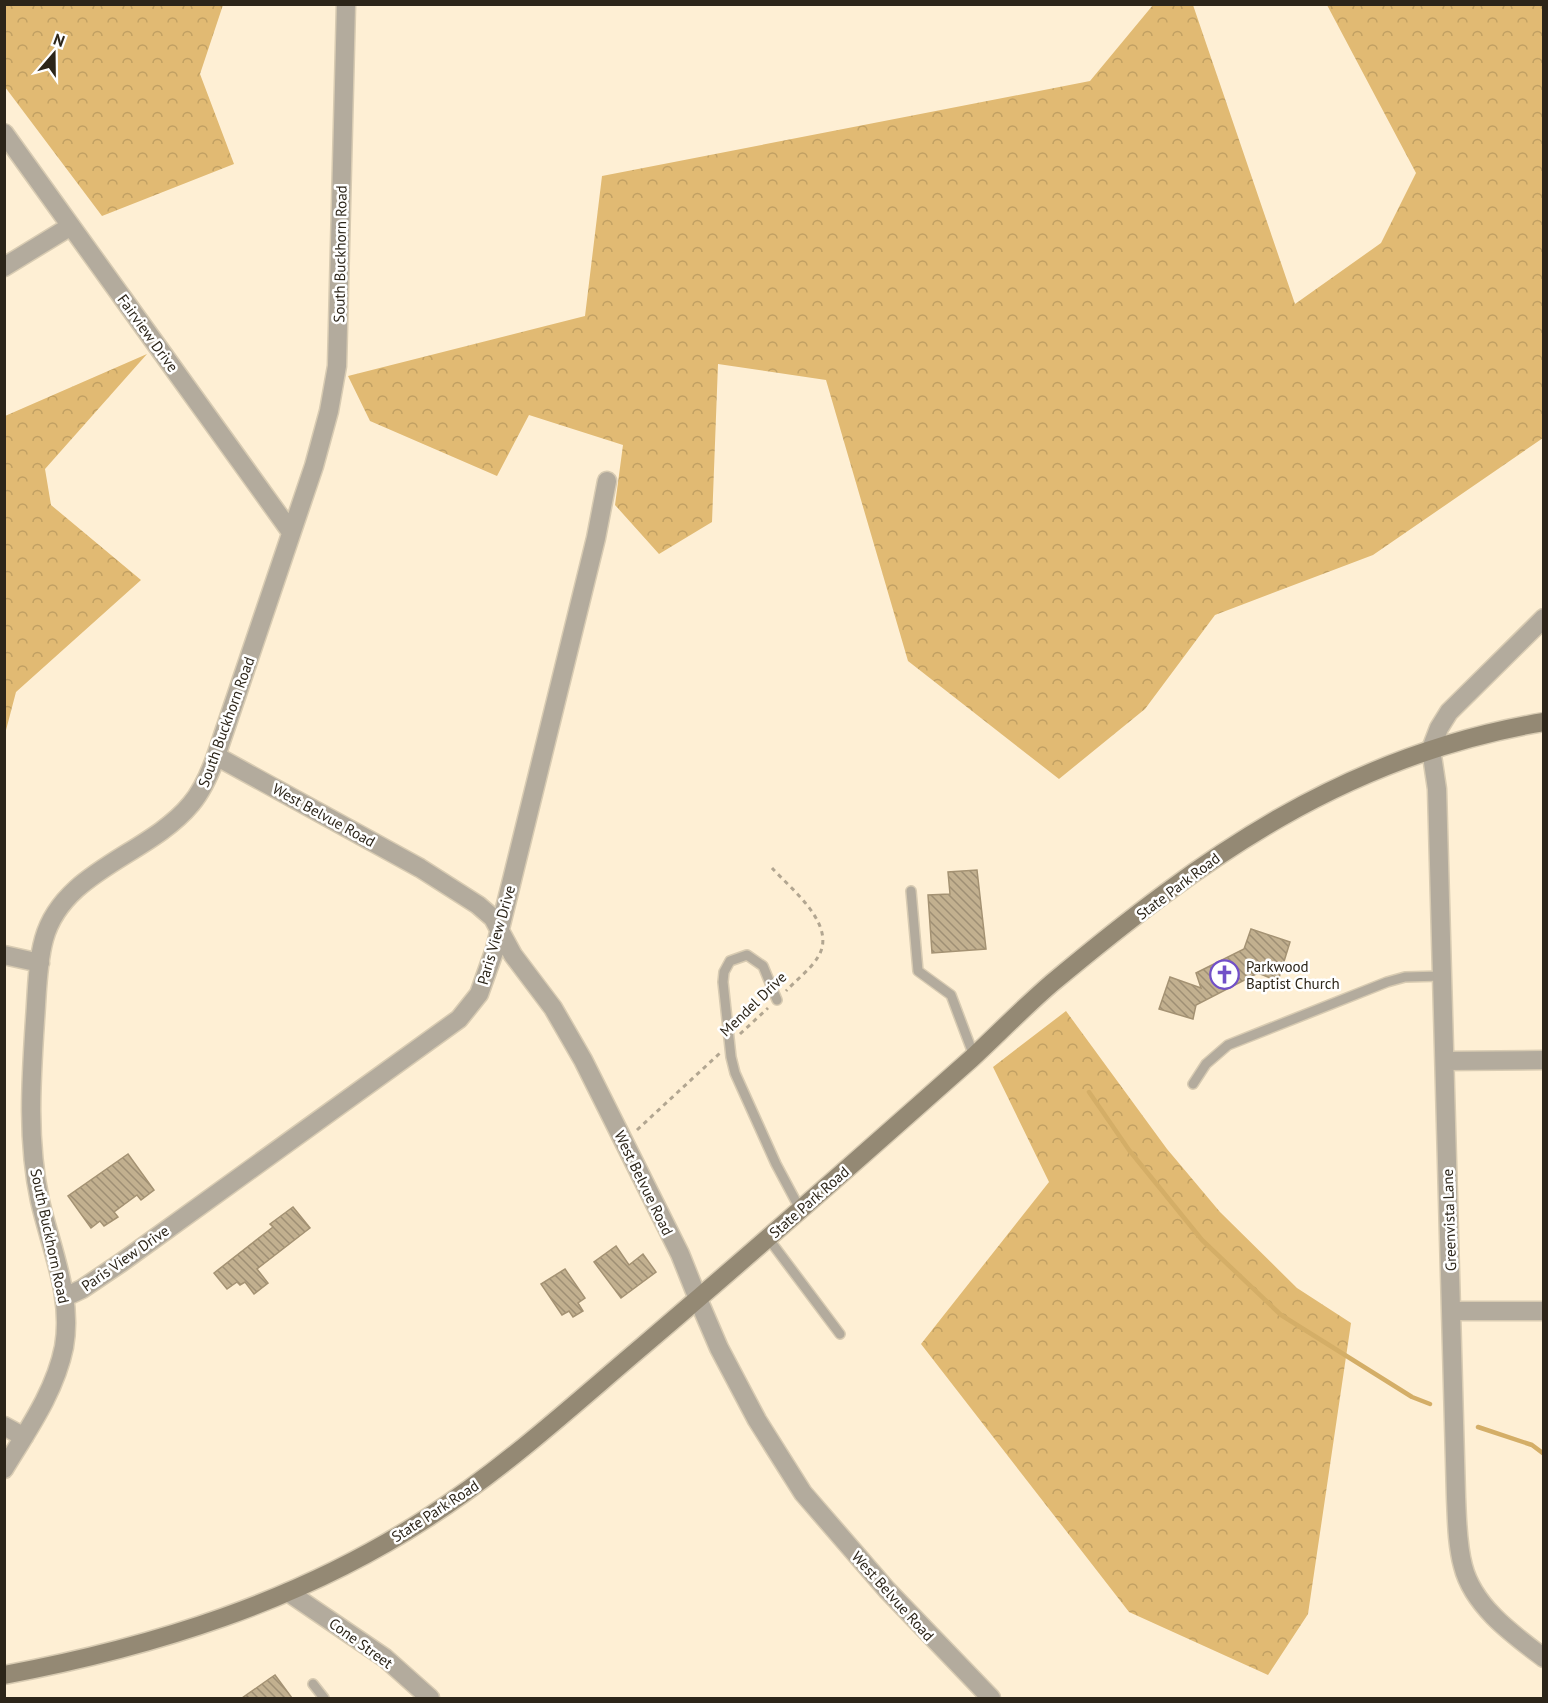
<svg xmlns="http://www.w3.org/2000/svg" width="1548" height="1703" font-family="'PT Sans',sans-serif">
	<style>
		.forest { fill: url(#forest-crowns) }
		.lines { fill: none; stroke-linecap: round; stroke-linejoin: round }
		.stream { stroke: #d4ae67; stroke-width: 4.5 }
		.building { fill: url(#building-back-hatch); stroke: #a49273; stroke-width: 1.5 }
		.service-casing { stroke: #d8cbb2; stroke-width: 12 }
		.minor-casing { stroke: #d8cbb2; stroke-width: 21 }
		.tertiary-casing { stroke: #d8cbb2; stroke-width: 21 }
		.secondary-casing { stroke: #d8cbb2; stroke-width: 21 }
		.path { stroke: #b2a691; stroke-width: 3; stroke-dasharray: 4.5 4.5; stroke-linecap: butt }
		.service { stroke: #b3ab9d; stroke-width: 9 }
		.minor { stroke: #b3ab9d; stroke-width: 18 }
		.tertiary { stroke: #b3ab9d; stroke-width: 18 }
		.secondary { stroke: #948974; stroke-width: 18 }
		.labels { text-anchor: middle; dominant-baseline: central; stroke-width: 5; stroke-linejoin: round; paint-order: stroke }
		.street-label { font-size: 15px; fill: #2c2519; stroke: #fff }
		.poi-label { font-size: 15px; fill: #2c2519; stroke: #fff; text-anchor: start }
	</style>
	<defs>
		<pattern id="forest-crowns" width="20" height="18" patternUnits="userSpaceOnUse" patternTransform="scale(1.5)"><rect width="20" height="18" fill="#e1ba73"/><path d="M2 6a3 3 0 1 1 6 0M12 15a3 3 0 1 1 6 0" fill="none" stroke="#c1a063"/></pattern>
		<pattern id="building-back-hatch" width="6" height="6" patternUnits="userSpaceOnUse" patternTransform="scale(1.5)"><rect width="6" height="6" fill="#c2b08f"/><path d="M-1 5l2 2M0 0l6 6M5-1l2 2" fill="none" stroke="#9e8f74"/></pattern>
	</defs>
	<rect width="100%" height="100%" fill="#feefd4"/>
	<path class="forest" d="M5,4L223,5L200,74L234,164L102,216L5,87Z
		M1153,5H1193L1295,304L1381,243L1416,173L1327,5H1543V438L1373,555L1215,615L1145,709L1059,779L908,661L826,380L718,364L712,522L659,554L615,505L623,445L529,415L497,476L370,421L348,376L585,316L602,176L1090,81Z
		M147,354L45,469L51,505L141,580L16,692L5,734V416Z
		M1066,1011L1167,1149L1220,1212L1297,1288L1351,1323L1308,1614L1268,1675L1129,1612L921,1344L1049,1182L993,1067Z"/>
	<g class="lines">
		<path class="stream" d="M1089,1092L1129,1150L1202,1240L1281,1315L1412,1397L1430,1404
			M1478,1427L1532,1445L1544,1454"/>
	</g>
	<path class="building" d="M977,870L986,949L932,953L928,895L950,894L948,872Z
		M1251,929L1290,942L1278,981L1258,973L1196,1005L1193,1019L1159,1009L1170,977L1201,988L1196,973L1244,949Z
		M128,1154L154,1190L141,1200L137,1195L114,1212L118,1217L104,1226L100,1221L91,1228L68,1196Z
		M293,1207L310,1228L257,1269L268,1283L254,1294L245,1282L240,1285L237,1282L227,1289L214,1273L273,1227L270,1224Z
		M616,1246L629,1265L643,1254L656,1272L621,1298L594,1262Z
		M565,1269L585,1298L578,1303L583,1311L573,1317L569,1311L562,1315L541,1284Z
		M275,1675L292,1698H242L269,1679Z"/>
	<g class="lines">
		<defs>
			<path id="service" d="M911,891L918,971L951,995L974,1056
				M777,1000L763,966L747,955L730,961L724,972L723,982L731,1057L735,1073L776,1164L800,1209
				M1193,1084L1206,1064L1228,1045L1387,982L1405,977L1442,976
				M768,1238L840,1334
				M313,1684L324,1698"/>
			<path id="minor" d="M4,133L291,532
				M4,267L71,226
				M1431,749L1437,789L1456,1497C1457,1519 1457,1544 1463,1566C1473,1606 1512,1634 1544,1658
				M216,756L420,868L478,905L493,918L513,955L553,1008L583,1060L680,1254L698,1299
				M4,955L40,963
				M1445,1061L1544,1060
				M65,1297L82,1289L122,1262L459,1019L479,994L495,949L596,538L607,481
				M1452,1311H1544
				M4,1426L24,1437
				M4,1469C27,1431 55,1392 64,1347C73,1297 51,1249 40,1201C27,1141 31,1081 35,1020C37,994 37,964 44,939C63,870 149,855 191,804C203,790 210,773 216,756L314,466L329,411L337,366L346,4
				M288,1592L385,1658L430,1698"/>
			<path id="tertiary" d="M1431,749L1439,728L1449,712L1544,618
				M698,1299L719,1348L757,1420L803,1493L887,1590L991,1698"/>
			<path id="secondary" d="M4,1675C153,1647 300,1601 427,1518C505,1468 573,1405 644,1345C754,1251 863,1155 971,1059C998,1034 1024,1007 1052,983C1203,857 1345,755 1544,722"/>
		</defs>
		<use href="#service" class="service-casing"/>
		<use href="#minor" class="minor-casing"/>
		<use href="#tertiary" class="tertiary-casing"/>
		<use href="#secondary" class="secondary-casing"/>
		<path class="path" d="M772,868C791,889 838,925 818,957C811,969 796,980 786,991
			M740,1034L768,1008
			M637,1130L720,1053"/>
		<use href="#service" class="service"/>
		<use href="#minor" class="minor"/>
		<use href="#tertiary" class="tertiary"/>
		<use href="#secondary" class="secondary"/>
	</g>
	<defs>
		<symbol id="church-ring" viewBox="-11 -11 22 22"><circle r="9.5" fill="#fff" stroke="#714fc8" stroke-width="1.5"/><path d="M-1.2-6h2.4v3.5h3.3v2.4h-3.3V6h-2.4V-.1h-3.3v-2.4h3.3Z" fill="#714fc8"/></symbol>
	</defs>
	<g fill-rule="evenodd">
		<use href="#church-ring" x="1208" y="958" width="33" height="33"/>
	</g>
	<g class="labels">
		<g class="street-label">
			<text transform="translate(340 254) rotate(-89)">South Buckhorn Road</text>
			<text transform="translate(148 333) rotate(54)">Fairview Drive</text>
			<text transform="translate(226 722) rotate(-70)">South Buckhorn Road</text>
			<text transform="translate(324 815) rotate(29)">West Belvue Road</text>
			<text transform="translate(1178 886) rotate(-37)">State Park Road</text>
			<text transform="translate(496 935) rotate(-74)">Paris View Drive</text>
			<text transform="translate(753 1004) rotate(-44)">Mendel Drive</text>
			<text transform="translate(644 1183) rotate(64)">West Belvue Road</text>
			<text transform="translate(809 1202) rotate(-41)">State Park Road</text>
			<text transform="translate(1449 1220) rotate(-92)">Greenvista Lane</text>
			<text transform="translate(50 1236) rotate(78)">South Buckhorn Road</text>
			<text transform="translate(125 1258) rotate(-35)">Paris View Drive</text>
			<text transform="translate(435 1511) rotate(-33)">State Park Road</text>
			<text transform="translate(893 1596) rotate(48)">West Belvue Road</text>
			<text transform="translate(361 1643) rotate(36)">Cone Street</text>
		</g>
		<g class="poi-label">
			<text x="1246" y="966">Parkwood<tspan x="1246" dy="17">Baptist Church</tspan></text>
		</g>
	</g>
	<rect width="1548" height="1703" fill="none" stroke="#2c2519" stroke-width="12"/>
	<g transform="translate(54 54) rotate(20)" stroke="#ffffff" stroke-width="4.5" paint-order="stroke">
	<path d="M0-4.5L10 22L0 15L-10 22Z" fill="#2c2519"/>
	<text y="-9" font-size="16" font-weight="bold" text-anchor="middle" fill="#2c2519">N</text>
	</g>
</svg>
